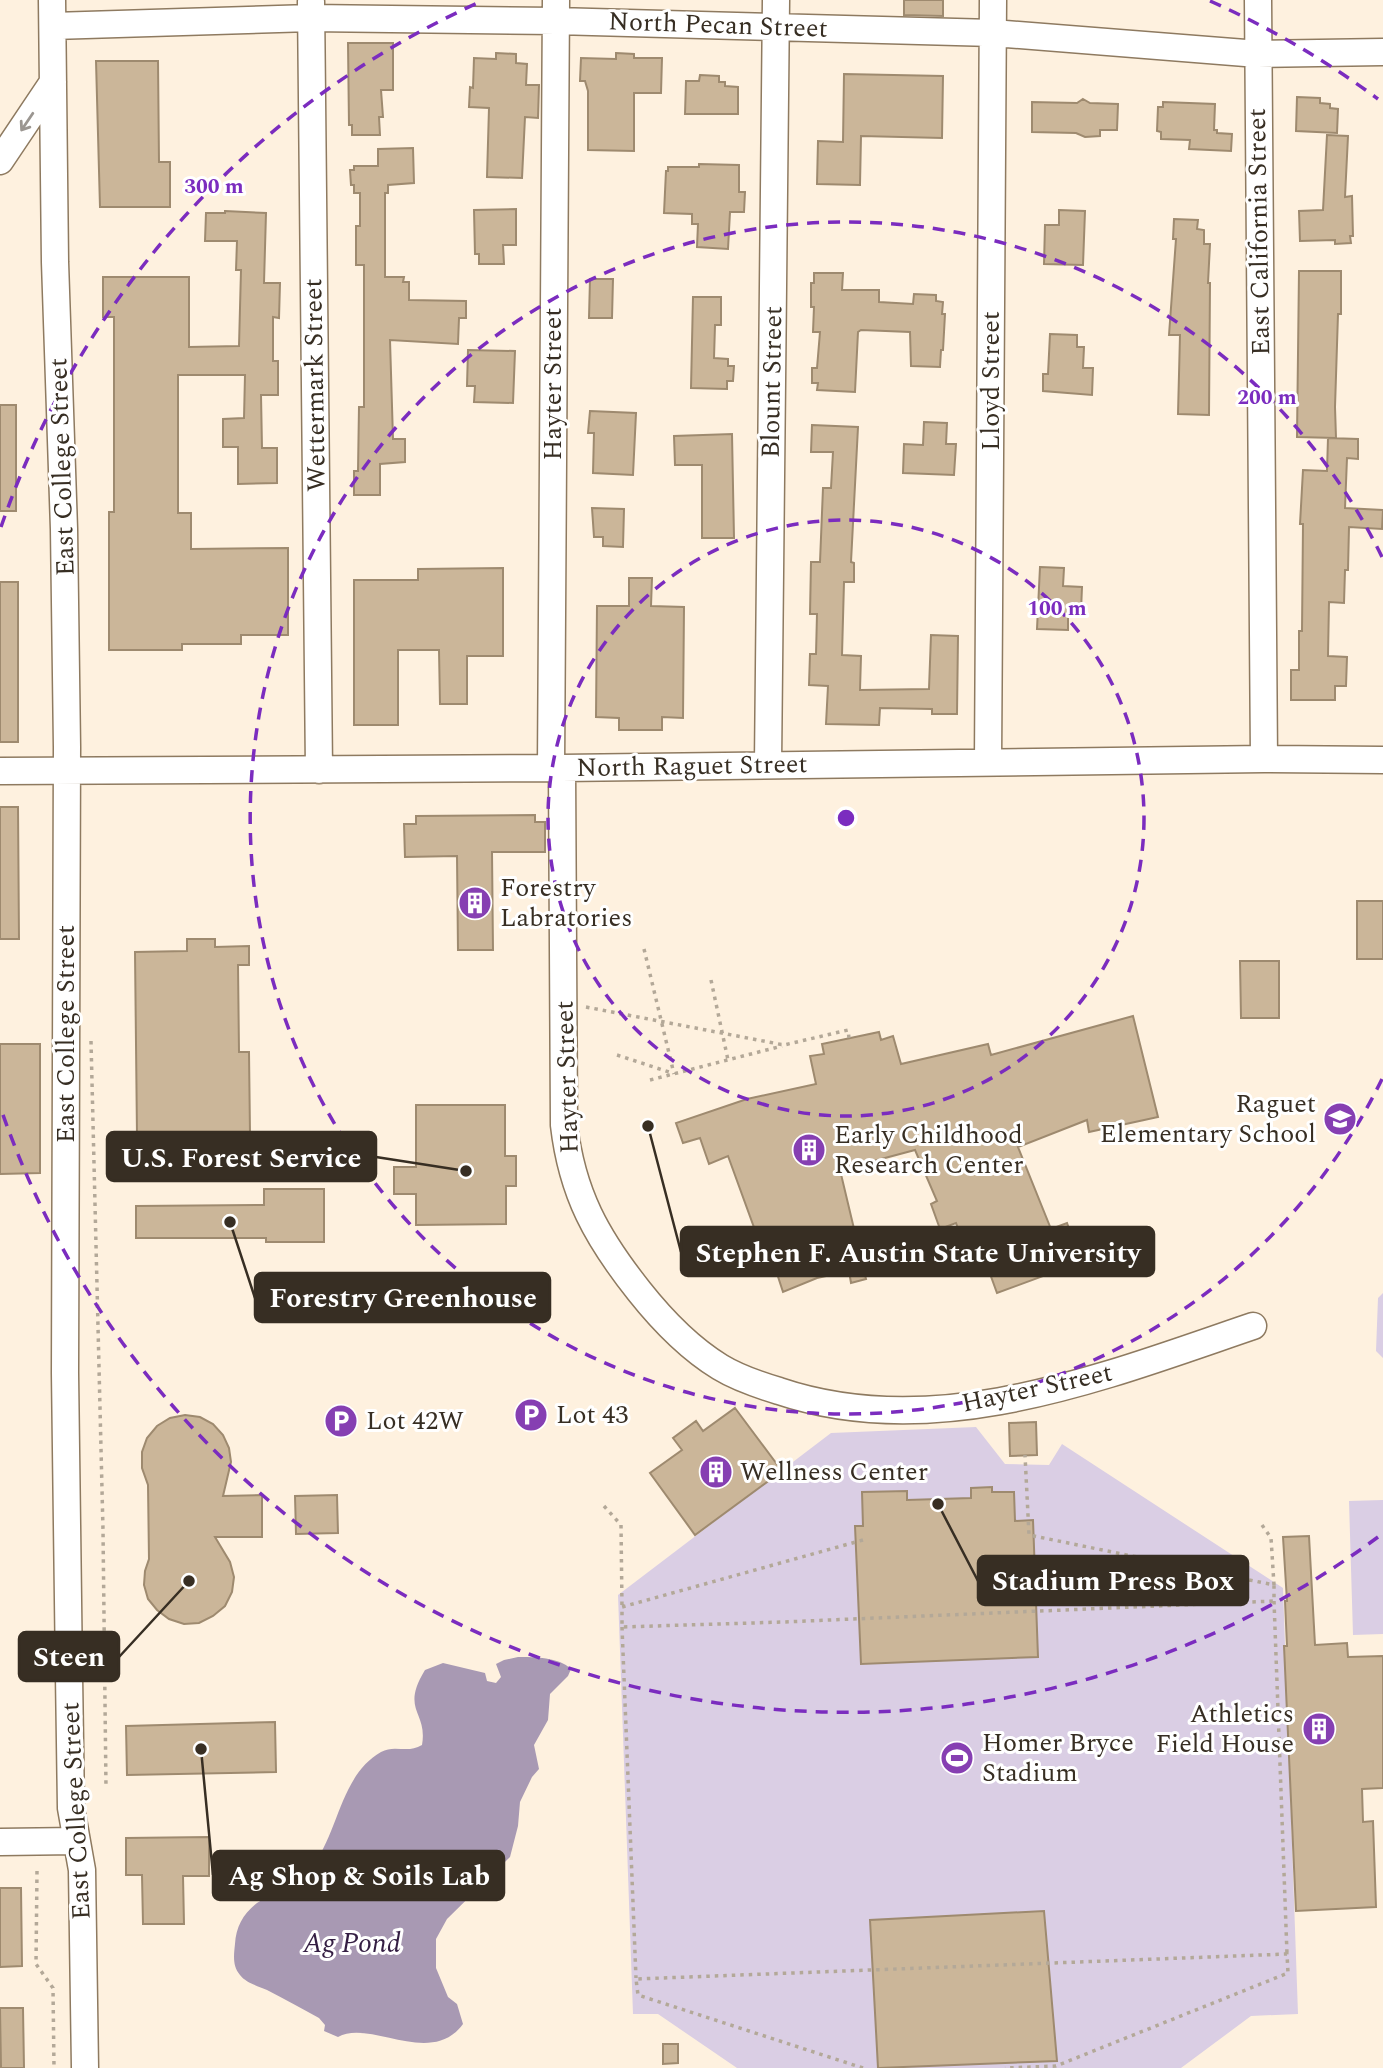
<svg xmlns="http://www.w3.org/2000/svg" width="1383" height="2068" font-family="Spectral,serif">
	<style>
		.green { fill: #dacee4 }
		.water { fill: #a899b3 }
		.building { fill: #cbb699; stroke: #9e8a6f; stroke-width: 2 }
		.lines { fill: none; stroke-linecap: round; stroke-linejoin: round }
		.minor-casing { stroke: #8e7a60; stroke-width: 29 }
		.path { stroke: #b3a898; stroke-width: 3.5; stroke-dasharray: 3.5 5; stroke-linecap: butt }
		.minor { stroke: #fff; stroke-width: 26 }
		.oneway { stroke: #9b9691 }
		.ring { fill: none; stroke: #7b2cbf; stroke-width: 3.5; stroke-dasharray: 12 9 }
		.labels { text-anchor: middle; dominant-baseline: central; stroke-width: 6; stroke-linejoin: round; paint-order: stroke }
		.street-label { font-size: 26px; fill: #372e23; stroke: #fff }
		.poi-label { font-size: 26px; fill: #372e23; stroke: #fff; text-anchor: start }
		.water-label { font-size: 28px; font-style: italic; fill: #341e43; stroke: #fff }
		.centre { fill: #7b2cbf; stroke: #fff; stroke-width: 3.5 }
		.ring-label { font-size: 21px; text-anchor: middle; font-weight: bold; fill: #7b2cbf; stroke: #fff; stroke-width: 6; stroke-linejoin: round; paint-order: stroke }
		.leader { fill: none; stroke: #372e23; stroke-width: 2.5 }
		.callout-dot { fill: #372e23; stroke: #fff; stroke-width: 2.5 }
		.callout { fill: #372e23; stroke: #372e23; stroke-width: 2.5 }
		.callout-label { font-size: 28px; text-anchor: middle; font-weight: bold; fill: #fff }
	</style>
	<rect width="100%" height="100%" fill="#fef1df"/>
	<path class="green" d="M1383,1293V1358L1376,1351L1378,1298Z
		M976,1427L1005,1464L1049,1465L1062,1444L1283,1588L1298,2014L1251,2016L1181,2068H737L658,2014H633L618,1595L831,1433Z
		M1383,1500V1634L1353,1635L1349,1501Z"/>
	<path class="water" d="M518,1657C534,1657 559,1657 571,1669L568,1676L550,1694L548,1720L534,1745L539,1769L532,1777L520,1802L518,1826L510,1857L447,1919L436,1939V1968L448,1997L457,2004L463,2024C431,2068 370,2019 338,2037L324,2031L325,2025L319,2018C302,2009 285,1999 267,1990C258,1986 246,1983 240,1975C232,1966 234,1954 235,1944C236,1927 243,1914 257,1903C261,1900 266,1899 271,1897C284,1890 301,1881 310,1869C339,1835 339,1776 381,1752C395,1744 407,1754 422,1745C428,1711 400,1711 425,1670L443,1663L485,1673L487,1681L496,1683L501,1677L496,1664L504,1660Z"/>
	<path class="building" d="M904,0H943V16L904,15Z
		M348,43H393V90H381L383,117H379L380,135H352V125H349Z
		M496,53L516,54V63L527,64L526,85H539L538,118L525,117L522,178L487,177L489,108L469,107L470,87L473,88L474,58L496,59Z
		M616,53L634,54V58H662L661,93H634V151L588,150V91L585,81H580L581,58L616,59Z
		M96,61H158L159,162H170V207H100Z
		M844,74L943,76L942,138L861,136L860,185L817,184L818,141L843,142Z
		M700,75L719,76V82H725V86L738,87V114H685L686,81H699Z
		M1297,97L1320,98V103L1330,104V108L1338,109L1337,133L1296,131Z
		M1083,99L1090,103L1118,104L1117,130H1100V136L1085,137L1076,133L1032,132V102L1077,103Z
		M1163,102L1215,104L1214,130H1217V133L1232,134L1231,151L1189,149L1190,140L1161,139V132L1157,131L1158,107H1163Z
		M1327,135L1348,136L1345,197L1352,196L1353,236H1350L1351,243L1335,244V240L1300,241L1299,211L1323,210Z
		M413,148L414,183L388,185V193H385V277H404L403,282H409V300L466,301V318H459L458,344L390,340L393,439H405V462L380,464V495H354V471H358L359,407H364V265H356V226H360V193H354V185H351L350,170H354V166H378V149Z
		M699,164L739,165V192H745L744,212H730L728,249L697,247L698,224H692V214L664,213L666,171H668V167H699Z
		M516,209V245H503L504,264H479V254H475L474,210Z
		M1059,210L1085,211L1083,265L1044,264L1045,225H1059Z
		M225,211L266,213L264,283H280L279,318L273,317V361H278V395H261L262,448H277V483L238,484V447H223V419L244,418L245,375H178V513H191V549L288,548V635H241V644H182V650H109V512H114V317H103V277H189V347L239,346L241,270H236L237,241H205L206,213H225Z
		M1174,219L1198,220L1197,229L1204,230V244H1210L1208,283H1210L1209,415L1178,414L1180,335H1169L1176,239H1173Z
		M1299,271H1341V314H1338L1335,407L1336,438L1297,437Z
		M814,273H843L842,290H879V302L913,304L914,294L936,295V301L943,302L942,314H945L943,350H941L940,367L911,366L910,332L861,330L858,332L855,392L817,390L818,383H812V368H817L820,332H813L814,307H811V283H814Z
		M590,279H613L612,318H589Z
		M693,297H721V325H715L714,358L728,359V366H734L733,381H727V389L691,388Z
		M1050,334L1077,335V347H1084L1083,368H1093L1092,395L1043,391V374H1048Z
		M468,350L515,351L513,403L474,402L475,386H467Z
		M0,405H16V511H0Z
		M590,411L636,413L633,475L593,473L594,433H588Z
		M924,422L947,423L946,444H956L954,475L903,473L904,444L923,445Z
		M812,425L858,427L851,562L854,563V582H844L842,655L861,656L860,690L929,689L931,635L958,636L957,714H932V709L880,708L879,725L826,724L828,686L809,685L810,654H816L817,614H810L811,562H820L823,488H831L833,452H811Z
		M732,434L734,538H702V465H675L674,436Z
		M1328,438L1358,439V459L1347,458L1345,508L1383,510L1382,529L1349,527L1348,570H1345L1344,603L1329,602L1328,656L1347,657L1346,686H1335V700H1291V670H1299V631H1302L1303,524H1300L1303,470L1327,471Z
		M592,508L624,509L623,547L603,546V537H594Z
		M1040,567L1064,568L1063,586L1082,587L1081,611L1068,610V630L1037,629Z
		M503,568V656H467V704H440L439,650H398V725H354V580H418V569Z
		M629,578H652L651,606L684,607L683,718L662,717V730H619V718L596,717L597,606H629Z
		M0,582H18V742H0Z
		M0,807H18L19,939H0Z
		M535,815V822H545V852H492L493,950H458L457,856L405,857L404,824H416V816Z
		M1357,901H1383V959H1357Z
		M187,939H215V947L249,946V965H238L239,1052H249L250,1134L137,1135L135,952L187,951Z
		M1240,961H1279V1018H1241Z
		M1133,1016L1158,1117L1089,1132L1087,1120L1018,1147L1051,1229L1067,1223L1081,1262L997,1293L981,1249L968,1254L956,1223L940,1229L931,1204L937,1201L915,1150L840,1170L866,1279L851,1283L849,1271L817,1278L783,1292L769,1249L763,1252L728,1156L709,1164L700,1138L683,1143L676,1123L747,1099L816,1084L810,1056L824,1054L822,1044L879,1032L881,1040L893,1036L901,1064L988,1044L991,1055Z
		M0,1044H40V1173L0,1174Z
		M416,1105H505V1156H516V1186H506V1224L416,1225V1194H394V1167H416Z
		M264,1189H324V1242H266V1238H136V1206L264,1205Z
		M735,1408L782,1471L695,1535L650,1473L682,1450L673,1438L696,1421L703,1431Z
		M185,1415L200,1417L213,1424L223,1435L229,1448L231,1462L223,1496L262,1495V1537H215L230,1562L234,1577L232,1592L225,1606L213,1616L199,1623L184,1624L169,1619L157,1610L148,1599L144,1585L145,1571L149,1559L148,1485L142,1468V1452L147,1438L157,1426L170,1418Z
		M1036,1422L1037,1455L1010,1456L1009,1423Z
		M992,1487V1492H1014L1015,1521L1033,1520L1038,1657L861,1664L855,1526H863L862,1492L907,1491V1500L971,1498V1488Z
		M337,1495L338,1533L296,1534L295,1496Z
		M1309,1536L1315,1645L1347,1643L1348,1657L1383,1656V1788L1362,1789L1363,1822L1373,1821L1376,1907L1296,1911L1284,1646H1287L1285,1601H1287L1283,1537Z
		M275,1722L276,1772L127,1775L126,1726Z
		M209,1837V1876H183L184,1924H143L142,1875H126V1838Z
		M0,1888H21L22,1966L0,1967Z
		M1044,1911L1057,2061L878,2068L870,1920Z
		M0,2008H23L24,2068H1Z
		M663,2044H678V2063L663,2064Z"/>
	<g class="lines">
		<defs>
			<path id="minor" d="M52,0L55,262L64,529L67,747L65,1373L69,1675L71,1808L82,1870L85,2068
				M1258,0L1264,759
				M311,2L319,770
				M53,26L311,18L556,21L993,33L1258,54L1383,52
				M0,161L53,82
				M988,762L993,0
				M768,764L776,0
				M551,768L556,0
				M562,768L564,1125C572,1194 597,1238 639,1291C662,1320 689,1348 720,1367C738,1378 759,1385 779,1391C936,1444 1103,1377 1253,1326
				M0,771L562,768L1264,759L1383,760
				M0,1842L76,1841"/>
		</defs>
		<use href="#minor" class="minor-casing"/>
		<path class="path" d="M644,949L674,1074
			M711,980L728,1060
			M586,1007L784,1045L848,1030L849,1038
			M91,1041L103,1530L106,1788
			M617,1055L672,1073
			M650,1080L782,1046
			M604,1506L621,1525L622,1607
			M1262,1525L1271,1538L1274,1585
			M863,1540L622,1607V1627L783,1622L1274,1601V1585L1029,1535L1025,1455
			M1274,1601L1287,1954
			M622,1627L636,1978
			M37,1871L36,1964L53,1988L54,2068
			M863,2068L638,1995L636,1979L1287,1954L1288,1973L1056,2066L1005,2068"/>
		<use href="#minor" class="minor"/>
	</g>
	<defs><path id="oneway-shaft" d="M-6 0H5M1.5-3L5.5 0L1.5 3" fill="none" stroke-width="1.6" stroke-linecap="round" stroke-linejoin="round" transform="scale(1.75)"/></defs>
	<use class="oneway" href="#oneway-shaft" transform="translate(27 122) rotate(124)"/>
	<g class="ring">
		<circle cx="846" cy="818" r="298"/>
		<path d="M1382 1079A596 596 0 1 1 1382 557"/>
		<path d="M1378 1537A894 894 0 0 1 1 1109M1 527A894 894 0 0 1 482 1M1210 1A894 894 0 0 1 1378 99"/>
	</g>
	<defs>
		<symbol id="building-disc" viewBox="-11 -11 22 22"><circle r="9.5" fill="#863fb2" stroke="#fff"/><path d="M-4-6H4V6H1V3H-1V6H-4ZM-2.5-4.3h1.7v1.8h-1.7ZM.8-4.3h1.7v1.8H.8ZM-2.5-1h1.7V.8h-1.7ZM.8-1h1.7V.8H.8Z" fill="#fff"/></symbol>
		<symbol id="school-disc" viewBox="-11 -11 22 22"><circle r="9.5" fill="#863fb2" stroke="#fff"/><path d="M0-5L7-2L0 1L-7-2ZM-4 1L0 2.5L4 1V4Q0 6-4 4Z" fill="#fff"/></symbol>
		<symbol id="parking-disc" viewBox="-11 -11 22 22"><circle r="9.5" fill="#863fb2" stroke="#fff"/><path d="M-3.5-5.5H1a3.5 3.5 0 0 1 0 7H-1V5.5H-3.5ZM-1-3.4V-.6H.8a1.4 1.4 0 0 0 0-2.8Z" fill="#fff"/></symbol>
		<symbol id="stadium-disc" viewBox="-11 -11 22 22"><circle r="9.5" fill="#863fb2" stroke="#fff"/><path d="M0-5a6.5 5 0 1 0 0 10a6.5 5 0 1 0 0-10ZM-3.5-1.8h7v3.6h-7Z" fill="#fff"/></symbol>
	</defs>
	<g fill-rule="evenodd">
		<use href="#building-disc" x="456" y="884" width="38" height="38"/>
		<use href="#school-disc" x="1321" y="1100" width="38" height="38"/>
		<use href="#building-disc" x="790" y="1131" width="38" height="38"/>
		<use href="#parking-disc" x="512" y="1396" width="38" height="38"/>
		<use href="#parking-disc" x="322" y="1402" width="38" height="38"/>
		<use href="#building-disc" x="697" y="1453" width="38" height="38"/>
		<use href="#building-disc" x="1300" y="1710" width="38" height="38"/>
		<use href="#stadium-disc" x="938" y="1739" width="38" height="38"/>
	</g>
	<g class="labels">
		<g class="street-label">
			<text transform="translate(718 25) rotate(2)">North Pecan Street</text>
			<text transform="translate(1259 232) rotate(-91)">East California Street</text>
			<text transform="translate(991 381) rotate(-90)">Lloyd Street</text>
			<text transform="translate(772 382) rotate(-89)">Blount Street</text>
			<text transform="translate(553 384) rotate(-90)">Hayter Street</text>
			<text transform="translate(315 385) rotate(-91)">Wettermark Street</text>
			<text transform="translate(62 467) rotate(-92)">East College Street</text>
			<text transform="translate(692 766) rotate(-1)">North Raguet Street</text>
			<text transform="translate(66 1034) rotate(-90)">East College Street</text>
			<text transform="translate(567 1077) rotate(-92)">Hayter Street</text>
			<text transform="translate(1037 1388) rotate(-12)">Hayter Street</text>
			<text transform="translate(76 1811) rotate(-93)">East College Street</text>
		</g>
		<g class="poi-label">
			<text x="500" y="888">Forestry<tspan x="500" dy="30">Labratories</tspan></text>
			<text x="1316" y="1104" text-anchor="end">Raguet<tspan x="1316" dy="30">Elementary School</tspan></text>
			<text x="834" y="1135">Early Childhood<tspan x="834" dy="30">Research Center</tspan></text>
			<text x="556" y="1415">Lot 43</text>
			<text x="366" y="1421">Lot 42W</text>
			<text x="740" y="1472">Wellness Center</text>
			<text x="1294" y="1714" text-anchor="end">Athletics<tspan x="1294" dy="30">Field House</tspan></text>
			<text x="982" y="1743">Homer Bryce<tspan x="982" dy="30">Stadium</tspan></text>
		</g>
		<g class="water-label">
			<text x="352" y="1943">Ag Pond</text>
		</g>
	</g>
	<circle cx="846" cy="818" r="10" class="centre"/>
	<g class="ring-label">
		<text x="214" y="193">300 m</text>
		<text x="1267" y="404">200 m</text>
		<text x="1057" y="615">100 m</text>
	</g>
	<path class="leader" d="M466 1171L376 1157M648 1126L681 1252M230 1222L255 1298M938 1504L978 1581M189 1581L119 1657M201 1749L213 1875"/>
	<g class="callout-dot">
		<circle cx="466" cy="1171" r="7"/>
		<circle cx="648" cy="1126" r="7"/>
		<circle cx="230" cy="1222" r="7"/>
		<circle cx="938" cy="1504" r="7"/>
		<circle cx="189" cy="1581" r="7"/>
		<circle cx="201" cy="1749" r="7"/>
	</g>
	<g class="callout">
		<rect x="107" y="1132" width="269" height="49" rx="7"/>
		<rect x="681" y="1227" width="473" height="49" rx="7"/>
		<rect x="255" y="1273" width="295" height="49" rx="7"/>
		<rect x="978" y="1556" width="270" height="49" rx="7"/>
		<rect x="19" y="1632" width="100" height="49" rx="7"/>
		<rect x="213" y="1851" width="291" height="49" rx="7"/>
	</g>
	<g class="callout-label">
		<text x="241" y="1167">U.S. Forest Service</text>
		<text x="918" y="1262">Stephen F. Austin State University</text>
		<text x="403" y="1307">Forestry Greenhouse</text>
		<text x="1113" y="1590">Stadium Press Box</text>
		<text x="69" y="1666">Steen</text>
		<text x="359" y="1885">Ag Shop &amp; Soils Lab</text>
	</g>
</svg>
